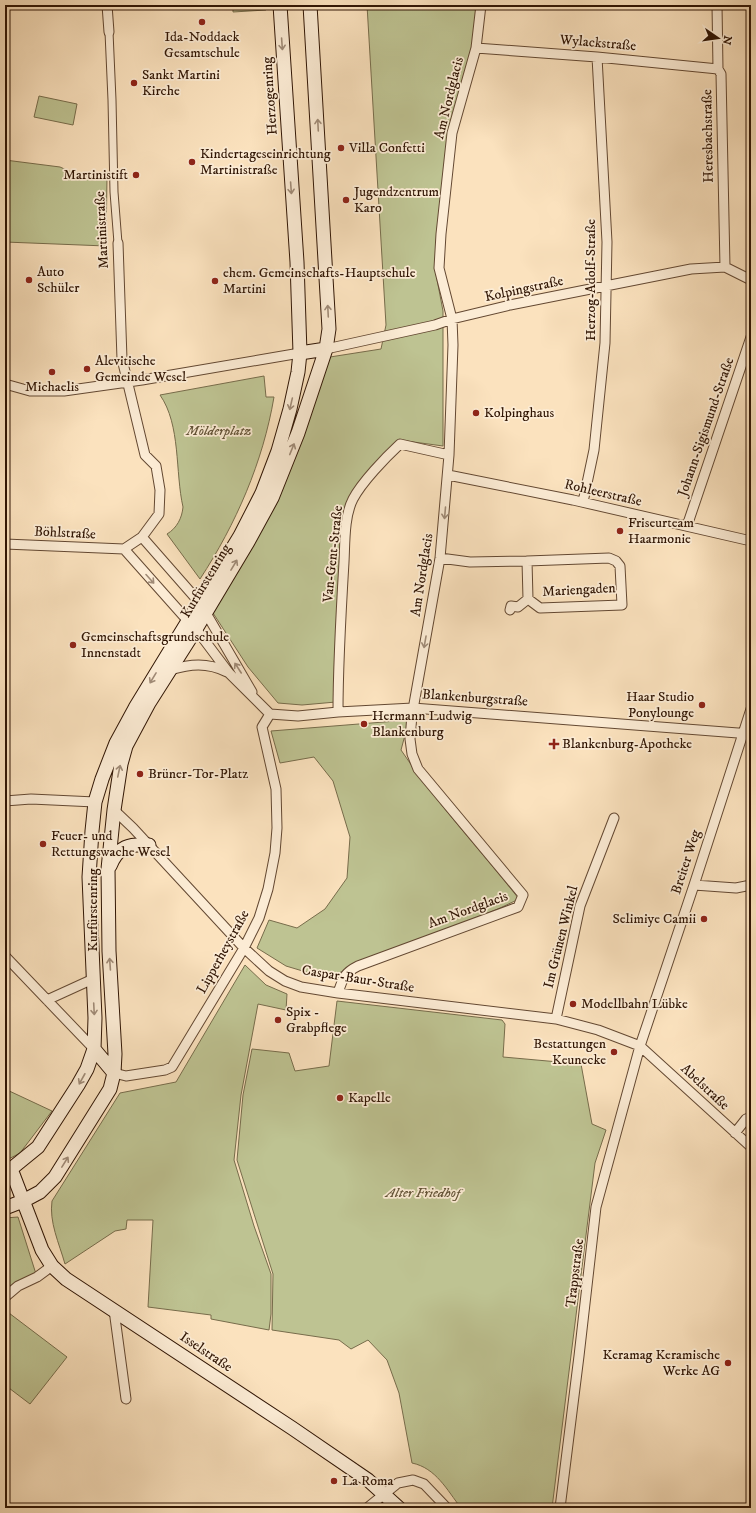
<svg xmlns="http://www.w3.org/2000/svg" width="756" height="1513" font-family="'IM FELL DW Pica',serif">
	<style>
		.green { fill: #bec392; stroke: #776c4b }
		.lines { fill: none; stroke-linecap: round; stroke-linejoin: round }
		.pedestrian-casing { stroke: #634832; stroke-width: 9 }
		.minor-casing { stroke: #634832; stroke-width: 11 }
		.secondary-casing { stroke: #301504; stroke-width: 15 }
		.pedestrian { stroke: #fcecd5; stroke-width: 7 }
		.minor { stroke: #fcecd5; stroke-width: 9 }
		.secondary { stroke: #fcecd5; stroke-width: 13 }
		.oneway { stroke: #a08b77 }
		.poi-dot { fill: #8f2418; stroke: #fcecd5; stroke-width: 1.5 }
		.labels { text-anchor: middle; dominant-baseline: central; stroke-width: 3.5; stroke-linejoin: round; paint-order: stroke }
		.poi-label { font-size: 14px; fill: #301504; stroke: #fcecd5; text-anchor: start }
		.street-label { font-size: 14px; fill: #301504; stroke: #fcecd5 }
		.park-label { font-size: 14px; font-style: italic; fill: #625236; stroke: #fcecd5 }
	</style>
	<rect width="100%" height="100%" fill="#fbe2be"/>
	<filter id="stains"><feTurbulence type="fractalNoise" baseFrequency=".005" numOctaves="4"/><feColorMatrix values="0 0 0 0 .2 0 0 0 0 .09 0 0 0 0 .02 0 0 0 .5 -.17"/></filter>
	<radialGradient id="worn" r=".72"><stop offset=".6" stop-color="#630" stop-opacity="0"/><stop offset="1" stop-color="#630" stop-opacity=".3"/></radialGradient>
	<path class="green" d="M233,5H265L266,10L233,12Z
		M367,5H478L472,48L448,133L436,243L435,269L443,311V446L399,440L350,499L336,702L302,705L278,703L248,667L213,613L279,497L330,357L381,349L386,325Z
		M39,96L77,104L73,125L34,117Z
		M5,160L60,167L78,175L107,177L106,246L5,242Z
		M264,376L266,397H274C263,462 236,524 200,579L167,534C177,528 182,518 183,507C175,472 181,425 160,395Z
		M409,720L401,750C436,803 480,849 519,899L498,909L326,978L286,966L257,948L269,920L297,928L325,909L347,878L350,837L333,781L314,757L280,763L271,731Z
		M245,965L266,985L287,994L286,1010L258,1004L241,1095L234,1160L254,1226L271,1274V1314L269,1330L211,1319V1315L148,1307L153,1220H127L126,1229L115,1231L65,1264C59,1243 49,1222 52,1201L120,1093L176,1082Z
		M337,1001L502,1020L505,1024L503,1057L581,1064L592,1124L606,1130L595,1163L552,1508H461C447,1490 436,1468 412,1463L399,1393L387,1360L368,1340L351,1349L339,1340L272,1330L273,1274L237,1160L243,1095L252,1049L289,1053L295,1071L329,1066Z
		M5,1089L52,1111L20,1153L5,1161Z
		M18,1217L36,1274L5,1293V1218Z
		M5,1310L67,1357L30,1404L5,1385Z"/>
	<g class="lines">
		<defs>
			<path id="pedestrian" d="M109,32L112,100L114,192L118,243"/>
			<path id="minor" d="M107,5L109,32
				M717,5L718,69L721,74L725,267
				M476,48L597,57L718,69
				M118,243L122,359L145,455L156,466L160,490L159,514L142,537L124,549
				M326,349L435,325L452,319L510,305L691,269L725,267L751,280
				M5,384L30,391H64L142,380L300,353
				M448,475L573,500L751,541
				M583,502L594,450L605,343L607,242L597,57
				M687,526L751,337
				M142,537L199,602
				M5,544L124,549
				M124,549L188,621
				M440,558L470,562L527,561L528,599L540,608L622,605L620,566L616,561L609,558L527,561
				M510,610L511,606L518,607L528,599
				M206,613L252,692
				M196,629L229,673L270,714L298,716L338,712L413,708L751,734
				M170,670C190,664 207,662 227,672
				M338,712C338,662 341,612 344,562C345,544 344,516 353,499C362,482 385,458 400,444L449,455
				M5,801L31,799L95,802
				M114,810L133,828L244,948L269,971L285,981L301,987L338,993L556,1019L598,1030L640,1046L751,1147
				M694,885L736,888L751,885
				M5,956L94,1049
				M338,993C343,978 344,973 358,966L518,907L523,895L418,769L412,754L410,739L412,715L440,558L449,455L453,345L452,319L439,268L441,234L452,133L476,48L481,5
				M47,1000L93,979
				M556,1019L580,906L614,818
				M114,1073L126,1076L165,1070L172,1067L244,948L259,918L268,889L275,853L277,828L276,789L262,727L270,714
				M735,1133L746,1119L751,1117
				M5,1297L18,1286L37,1277L52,1266
				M114,1310L126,1399
				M367,1508L398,1483L413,1480L424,1484L447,1508
				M560,1508L579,1356L596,1207L640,1046L694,885L751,709"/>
			<path id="secondary" d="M300,353L326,349
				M110,866C118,846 129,844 149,845
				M94,1049L114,1073
				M11,1169L42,1250L52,1266L66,1279L292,1428L368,1480L399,1508
				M5,1172L11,1169L38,1147L78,1085L87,1069L94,1049L95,1018L89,877L92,831L95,802L102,779L116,743L135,708L240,536L262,493L278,451L290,409L298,372L300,353L297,262L280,5
				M5,1208L23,1201L40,1192L55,1177L110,1089L114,1073L115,1054L109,951L108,869L114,810L121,764L126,746L149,703L196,629L248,542L272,498L298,433L326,349L329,329L310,5"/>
		</defs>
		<use href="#pedestrian" class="pedestrian-casing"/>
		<use href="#minor" class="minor-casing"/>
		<use href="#secondary" class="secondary-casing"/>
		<use href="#pedestrian" class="pedestrian"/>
		<use href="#minor" class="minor"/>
		<use href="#secondary" class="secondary"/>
	</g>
	<defs><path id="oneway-shaft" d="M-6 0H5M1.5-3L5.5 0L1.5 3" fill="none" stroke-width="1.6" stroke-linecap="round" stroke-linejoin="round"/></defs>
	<g class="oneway">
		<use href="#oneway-shaft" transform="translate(282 44) rotate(86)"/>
		<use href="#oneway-shaft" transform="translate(318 125) rotate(-93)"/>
		<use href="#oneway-shaft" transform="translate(291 188) rotate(86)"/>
		<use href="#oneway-shaft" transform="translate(328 311) rotate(-93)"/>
		<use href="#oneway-shaft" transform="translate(291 404) rotate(103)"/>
		<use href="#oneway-shaft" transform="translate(292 449) rotate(-68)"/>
		<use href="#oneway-shaft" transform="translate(445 513) rotate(95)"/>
		<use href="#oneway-shaft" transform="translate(234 565) rotate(-59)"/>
		<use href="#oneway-shaft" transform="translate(150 579) rotate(48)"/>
		<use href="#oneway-shaft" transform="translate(425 642) rotate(100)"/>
		<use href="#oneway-shaft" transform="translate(238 668) rotate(-123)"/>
		<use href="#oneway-shaft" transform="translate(153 678) rotate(121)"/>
		<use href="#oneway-shaft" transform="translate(119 771) rotate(-78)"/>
		<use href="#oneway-shaft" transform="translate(110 964) rotate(-94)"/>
		<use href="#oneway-shaft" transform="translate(94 1009) rotate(87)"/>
		<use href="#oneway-shaft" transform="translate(82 1079) rotate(119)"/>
		<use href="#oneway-shaft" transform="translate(65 1162) rotate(-58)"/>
	</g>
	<g class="poi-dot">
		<circle cx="202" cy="22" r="4"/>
		<circle cx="134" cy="83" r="4"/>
		<circle cx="341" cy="148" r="4"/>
		<circle cx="192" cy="162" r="4"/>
		<circle cx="136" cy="175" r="4"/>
		<circle cx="346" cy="200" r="4"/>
		<circle cx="29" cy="280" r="4"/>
		<circle cx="215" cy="281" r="4"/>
		<circle cx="87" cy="369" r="4"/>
		<circle cx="52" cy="372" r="4"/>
		<circle cx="476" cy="413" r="4"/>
		<circle cx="620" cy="531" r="4"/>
		<circle cx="73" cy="645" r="4"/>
		<circle cx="702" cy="705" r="4"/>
		<circle cx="364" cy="724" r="4"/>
		<path d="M552 738h4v4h4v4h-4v4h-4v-4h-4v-4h4z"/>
		<circle cx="140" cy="774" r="4"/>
		<circle cx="43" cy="844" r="4"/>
		<circle cx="704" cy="919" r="4"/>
		<circle cx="573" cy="1004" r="4"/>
		<circle cx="278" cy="1020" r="4"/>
		<circle cx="614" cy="1052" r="4"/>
		<circle cx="340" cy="1098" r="4"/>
		<circle cx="728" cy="1363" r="4"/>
		<circle cx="334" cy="1481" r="4"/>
	</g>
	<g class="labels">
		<g class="poi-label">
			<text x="202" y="37" text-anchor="middle">Ida-Noddack<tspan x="202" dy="16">Gesamtschule</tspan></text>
			<text x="142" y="75">Sankt Martini<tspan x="142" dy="16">Kirche</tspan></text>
			<text x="349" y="148">Villa Confetti</text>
			<text x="200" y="154">Kindertageseinrichtung<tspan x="200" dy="16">Martinistraße</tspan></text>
			<text x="128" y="175" text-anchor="end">Martinistift</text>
			<text x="354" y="192">Jugendzentrum<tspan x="354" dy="16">Karo</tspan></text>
			<text x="37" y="272">Auto<tspan x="37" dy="16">Schüler</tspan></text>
			<text x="223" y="273">ehem. Gemeinschafts-Hauptschule<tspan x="223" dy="16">Martini</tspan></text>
			<text x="95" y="361">Alevitische<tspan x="95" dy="16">Gemeinde Wesel</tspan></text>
			<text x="52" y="387" text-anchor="middle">Michaelis</text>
			<text x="484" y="413">Kolpinghaus</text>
			<text x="628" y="523">Friseurteam<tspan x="628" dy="16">Haarmonie</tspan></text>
			<text x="81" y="637">Gemeinschaftsgrundschule<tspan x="81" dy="16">Innenstadt</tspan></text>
			<text x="694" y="697" text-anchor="end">Haar Studio<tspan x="694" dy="16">Ponylounge</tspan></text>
			<text x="372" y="716">Hermann Ludwig<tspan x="372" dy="16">Blankenburg</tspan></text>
			<text x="562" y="744">Blankenburg-Apotheke</text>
			<text x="148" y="774">Brüner-Tor-Platz</text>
			<text x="51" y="836">Feuer- und<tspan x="51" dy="16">Rettungswache Wesel</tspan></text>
			<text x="696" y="919" text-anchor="end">Selimiye Camii</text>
			<text x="581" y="1004">Modellbahn Lübke</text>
			<text x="286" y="1012">Spix -<tspan x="286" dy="16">Grabpflege</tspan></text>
			<text x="606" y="1044" text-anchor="end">Bestattungen<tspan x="606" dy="16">Keunecke</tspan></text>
			<text x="348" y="1098">Kapelle</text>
			<text x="720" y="1355" text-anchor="end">Keramag Keramische<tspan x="720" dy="16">Werke AG</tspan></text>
			<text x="342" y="1481">La Roma</text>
		</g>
		<g class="street-label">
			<text transform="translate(598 43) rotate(5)">Wylackstraße</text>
			<text transform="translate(270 96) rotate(-94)">Herzogenring</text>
			<text transform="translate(449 98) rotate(-76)">Am Nordglacis</text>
			<text transform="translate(708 136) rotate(-91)">Heresbachstraße</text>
			<text transform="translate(102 230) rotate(-93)">Martinistraße</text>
			<text transform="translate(591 280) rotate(-90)">Herzog-Adolf-Straße</text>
			<text transform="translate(524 289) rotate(-12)">Kolpingstraße</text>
			<text transform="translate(706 427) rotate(-71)">Johann-Sigismund-Straße</text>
			<text transform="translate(603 493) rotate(13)">Rohleerstraße</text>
			<text transform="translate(65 533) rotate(3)">Böhlstraße</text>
			<text transform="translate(333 554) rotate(-84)">Van-Gent-Straße</text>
			<text transform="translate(422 575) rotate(-81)">Am Nordglacis</text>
			<text transform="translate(206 581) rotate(-59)">Kurfürstenring</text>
			<text transform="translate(579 590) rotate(-3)">Mariengaden</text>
			<text transform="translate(475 698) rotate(4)">Blankenburgstraße</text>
			<text transform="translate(686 862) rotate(-72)">Breiter Weg</text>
			<text transform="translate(93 910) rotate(-90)">Kurfürstenring</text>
			<text transform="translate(468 910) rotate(-20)">Am Nordglacis</text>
			<text transform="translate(561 937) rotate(-76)">Im Grünen Winkel</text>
			<text transform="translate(223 952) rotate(-61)">Lipperheystraße</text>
			<text transform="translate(358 979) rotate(9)">Caspar-Baur-Straße</text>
			<text transform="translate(705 1087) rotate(43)">Abelstraße</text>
			<text transform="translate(575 1273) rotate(-83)">Trappstraße</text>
			<text transform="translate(206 1352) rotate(34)">Isselstraße</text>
		</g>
		<g class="park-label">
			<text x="219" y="431">Mölderplatz</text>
			<text x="423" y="1193">Alter Friedhof</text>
		</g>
	</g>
	<rect width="756" height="1513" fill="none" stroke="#fbe2be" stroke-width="20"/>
	<rect x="6" y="6" width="744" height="1501" fill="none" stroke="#301504" stroke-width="2"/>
	<rect x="10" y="10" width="736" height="1493" fill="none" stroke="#301504"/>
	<g transform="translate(718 38) rotate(103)" stroke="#fcecd5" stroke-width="3" paint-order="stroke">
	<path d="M0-3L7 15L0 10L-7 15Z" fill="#301504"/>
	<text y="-6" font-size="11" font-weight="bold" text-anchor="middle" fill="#301504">N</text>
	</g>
	<rect width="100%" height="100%" filter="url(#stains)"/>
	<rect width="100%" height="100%" fill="url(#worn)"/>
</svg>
